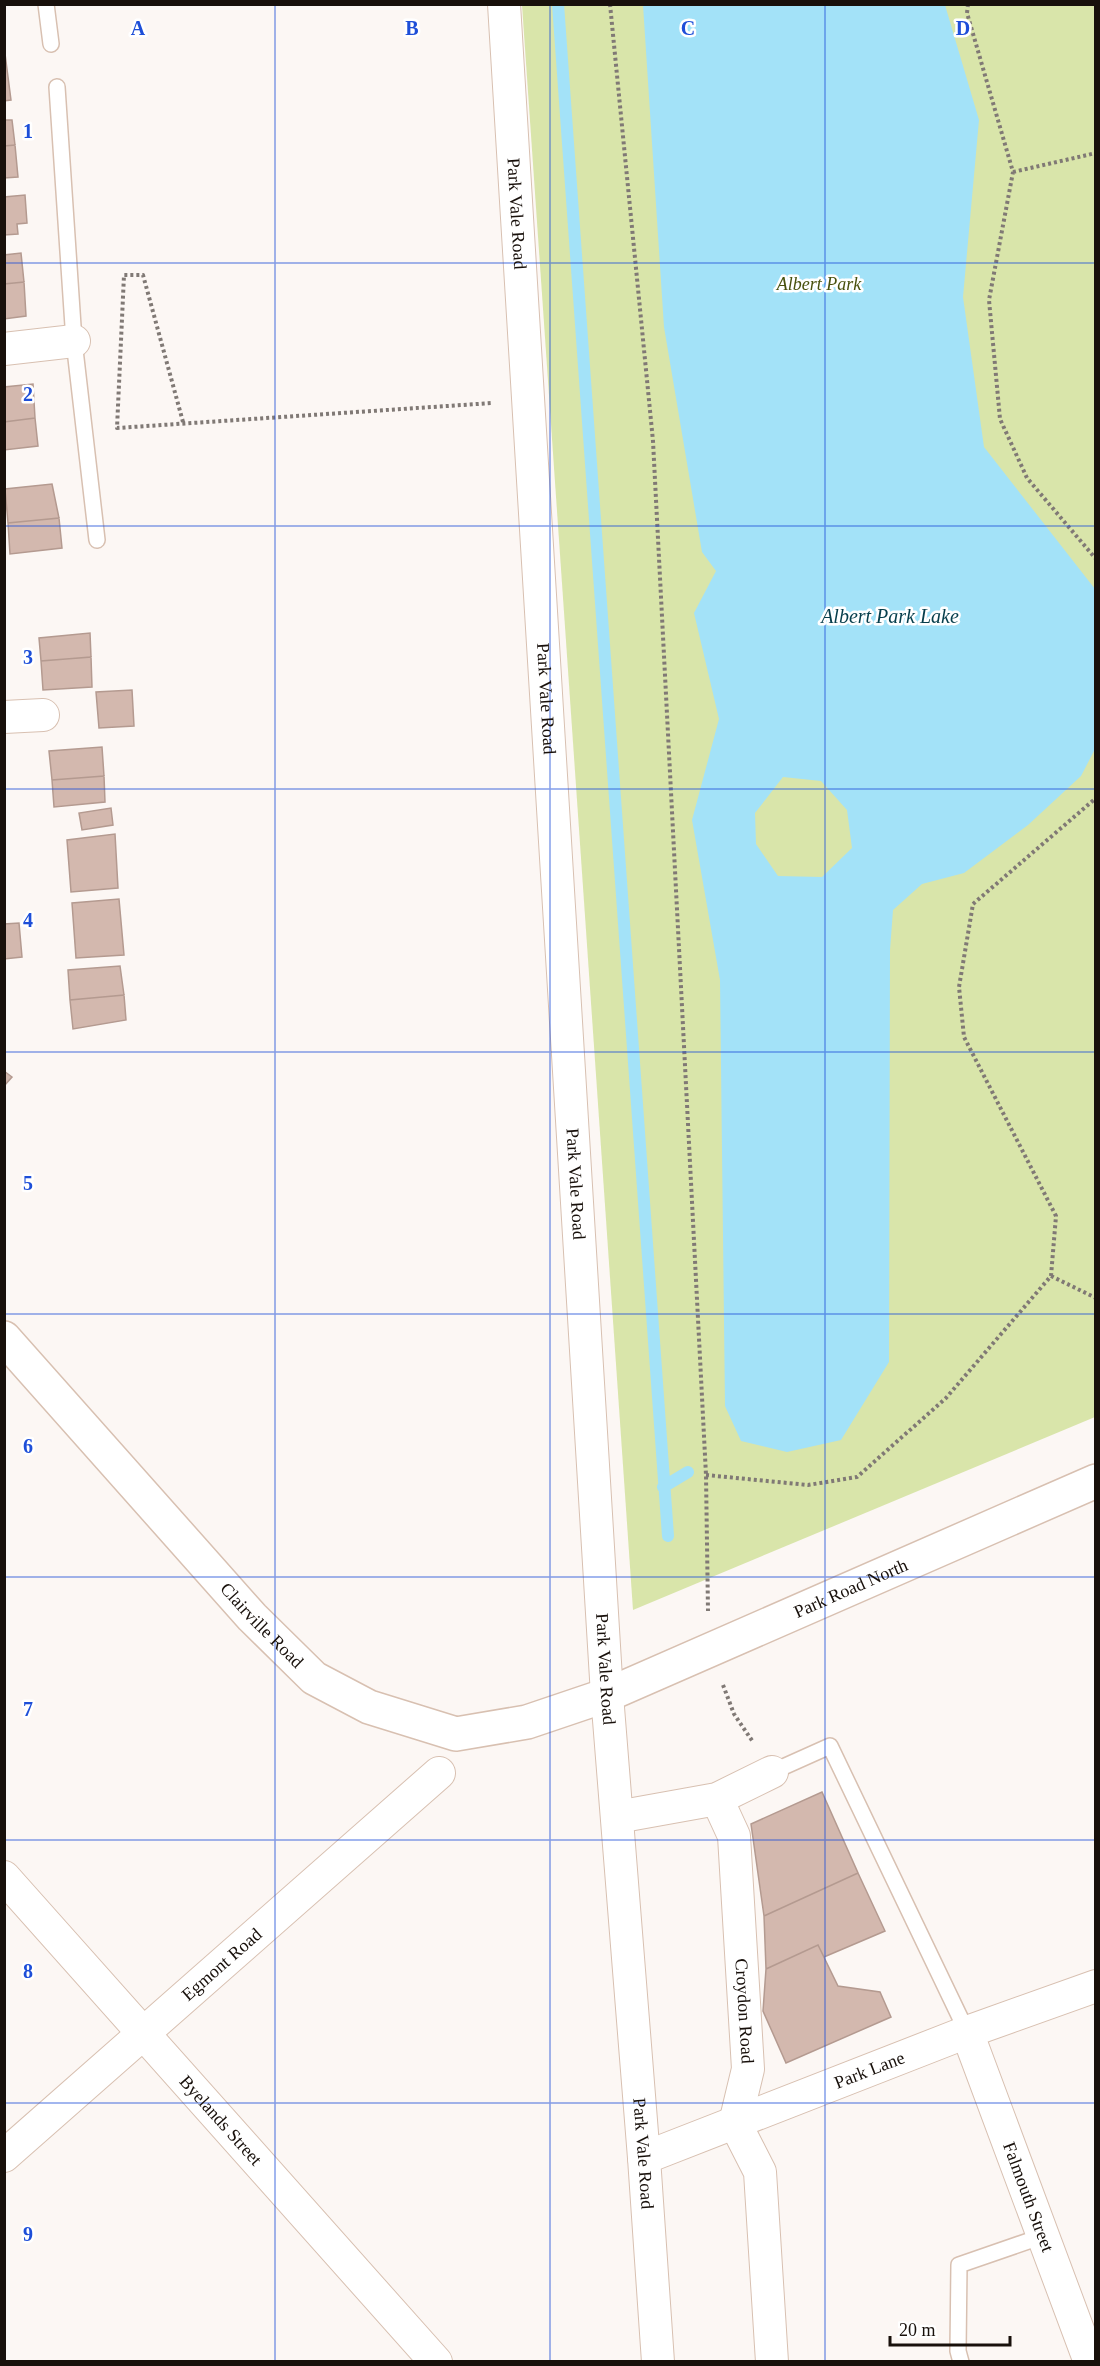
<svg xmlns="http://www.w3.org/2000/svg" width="1100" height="2366" font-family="Georgia,serif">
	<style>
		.green { fill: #d9e5aa }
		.water { fill: #a3e2f8; fill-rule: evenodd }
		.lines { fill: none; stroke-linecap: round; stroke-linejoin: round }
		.stream { stroke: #a3e2f8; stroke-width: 12 }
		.building { fill: #d3b8ae; stroke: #b49a90; stroke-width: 1.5 }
		.lane-casing { stroke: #d8c0b1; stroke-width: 18 }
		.street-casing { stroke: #d8c0b1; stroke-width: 34 }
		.secondary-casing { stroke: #d8c0b1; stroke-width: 36 }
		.path { stroke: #807975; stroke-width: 4; stroke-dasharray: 3 3; stroke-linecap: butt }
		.lane { stroke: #fff; stroke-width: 15 }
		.street { stroke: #fff; stroke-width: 32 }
		.secondary { stroke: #fff; stroke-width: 33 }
		.grid { fill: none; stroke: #1d4ed8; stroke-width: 1.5; stroke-opacity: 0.55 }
		.labels { text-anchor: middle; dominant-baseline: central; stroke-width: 5; stroke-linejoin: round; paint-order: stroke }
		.street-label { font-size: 18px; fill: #18100b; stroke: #fff }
		.park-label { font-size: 18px; font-style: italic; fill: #48510e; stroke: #fff }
		.water-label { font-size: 20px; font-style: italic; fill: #063e4c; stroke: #fff }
		.grid-label { font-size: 20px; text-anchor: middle; font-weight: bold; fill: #1d4ed8; stroke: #fff; stroke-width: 5; stroke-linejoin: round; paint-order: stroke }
	</style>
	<rect width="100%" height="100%" fill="#fcf7f4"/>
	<path class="green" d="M522,5H1095V1417L633,1610Z"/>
	<path class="water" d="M643,5H945L979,120L963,297L984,447L1095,589V749L1081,776L1028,825L964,873L922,884L893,910L890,950L889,1362L841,1440L787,1452L741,1441L725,1406L720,980L692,820L719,719L694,613L716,571L702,552L664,327ZM783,777L821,781L847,810L852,848L822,877L778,876L756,844L755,813Z"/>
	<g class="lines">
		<path class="stream" d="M558,4L668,1536
			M663,1487L688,1472"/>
	</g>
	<path class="building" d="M4,46L11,100L4,101Z
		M4,120H12L15,145L4,146Z
		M15,145L18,177L4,178V146Z
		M25,195L27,223L17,224L18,234L4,235V197Z
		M21,253L24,282L4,284V255Z
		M24,282L26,316L4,319V284Z
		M33,384L35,418L4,422V387Z
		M35,418L38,446L4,450V422Z
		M52,484L59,518L8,523L5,489Z
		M59,518L62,548L10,554L8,523Z
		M90,633L91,657L41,661L39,638Z
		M91,657L92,687L43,690L41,661Z
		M132,690L134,726L99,728L96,692Z
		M102,747L104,776L52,780L49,751Z
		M104,776L105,802L54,807L52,780Z
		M111,808L113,825L82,830L79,813Z
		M115,834L118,888L71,892L67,840Z
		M119,899L124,955L76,958L72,903Z
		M19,923L22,957L4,959V924Z
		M120,966L124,995L70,1000L68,970Z
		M124,995L126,1020L73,1029L70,1000Z
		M4,1071L12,1077L4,1086Z
		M822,1792L858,1873L764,1916L751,1824Z
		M858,1873L885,1931L824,1957L818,1945L766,1969L764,1916Z
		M818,1945L838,1986L880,1992L891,2017L786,2063L763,2011L766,1969Z"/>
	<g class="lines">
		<defs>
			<path id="lane" d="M46,4L51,44
				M57,87L74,341L97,540
				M772,1772L830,1746L967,2032
				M961,2362L958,2351L959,2265L1043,2236"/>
			<g id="street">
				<path id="s1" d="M504,4L607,1695L644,2158L658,2362"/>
				<path d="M4,349L74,341"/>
				<path d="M4,717L43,715"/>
				<path id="s2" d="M717,1799L734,1836L748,2069L735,2123L760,2172L772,2362"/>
				<path d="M617,1817L717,1799L772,1772"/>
				<path id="s3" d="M4,1877L436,2362"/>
				<path id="s4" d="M967,2032L1090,2362"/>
				<path id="s5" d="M4,2156L439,1773"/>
				<path id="s6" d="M644,2158L967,2032L1096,1986"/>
			</g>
			<g id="secondary">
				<path id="s7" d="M4,1338L252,1617L314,1678L369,1707L456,1734L527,1722L607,1695L1096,1481"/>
			</g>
		</defs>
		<use href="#lane" class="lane-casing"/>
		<use href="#street" class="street-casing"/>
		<use href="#secondary" class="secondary-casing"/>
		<path class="path" d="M610,4L653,441L706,1475L708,1611
			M968,4L967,13L1013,172L989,300L1000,419L1027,478L1096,559
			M1013,172L1096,153
			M183,422L143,275H124L117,428L492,403
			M1051,1276L1096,1298
			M706,1475L808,1485L857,1477L946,1398L1051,1276L1056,1216L964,1037L959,987L973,904L1096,798
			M723,1685L734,1714L753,1742"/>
		<use href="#lane" class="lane"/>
		<use href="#street" class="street"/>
		<use href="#secondary" class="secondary"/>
	</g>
	<path class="grid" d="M275,4V2362M550,4V2362M825,4V2362M4,263H1096M4,526H1096M4,789H1096M4,1052H1096M4,1314H1096M4,1577H1096M4,1840H1096M4,2103H1096"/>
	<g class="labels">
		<g class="street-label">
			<text stroke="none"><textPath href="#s1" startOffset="210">Park Vale Road</textPath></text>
			<text stroke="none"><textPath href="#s1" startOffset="696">Park Vale Road</textPath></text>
			<text stroke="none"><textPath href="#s1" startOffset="1182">Park Vale Road</textPath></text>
			<text stroke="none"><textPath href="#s7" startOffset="1036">Park Road North</textPath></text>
			<text stroke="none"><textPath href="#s7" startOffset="386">Clairville Road</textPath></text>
			<text stroke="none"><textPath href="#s1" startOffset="1668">Park Vale Road</textPath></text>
			<text stroke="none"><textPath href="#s5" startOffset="290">Egmont Road</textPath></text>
			<text stroke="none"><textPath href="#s2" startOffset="216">Croydon Road</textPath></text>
			<text stroke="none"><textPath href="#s6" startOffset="242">Park Lane</textPath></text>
			<text stroke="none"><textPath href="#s3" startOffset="326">Byelands Street</textPath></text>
			<text stroke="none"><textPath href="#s1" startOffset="2154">Park Vale Road</textPath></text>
			<text stroke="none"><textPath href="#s4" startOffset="176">Falmouth Street</textPath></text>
		</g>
		<g class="park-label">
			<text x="819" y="284">Albert Park</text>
		</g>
		<g class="water-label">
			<text x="890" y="616">Albert Park Lake</text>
		</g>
	</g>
	<g class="grid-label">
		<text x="138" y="35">A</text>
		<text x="412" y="35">B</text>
		<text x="688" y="35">C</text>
		<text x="963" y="35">D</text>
		<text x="28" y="138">1</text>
		<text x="28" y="401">2</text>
		<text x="28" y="664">3</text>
		<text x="28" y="927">4</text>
		<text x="28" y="1190">5</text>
		<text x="28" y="1453">6</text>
		<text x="28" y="1716">7</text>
		<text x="28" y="1978">8</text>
		<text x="28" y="2241">9</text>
	</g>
	<rect width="1100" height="2366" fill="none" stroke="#18100b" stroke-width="12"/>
	<path d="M890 2336v9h120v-9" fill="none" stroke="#18100b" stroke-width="3"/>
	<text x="899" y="2336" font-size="18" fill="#18100b" stroke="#ffffff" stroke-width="4.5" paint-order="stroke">20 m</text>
</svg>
